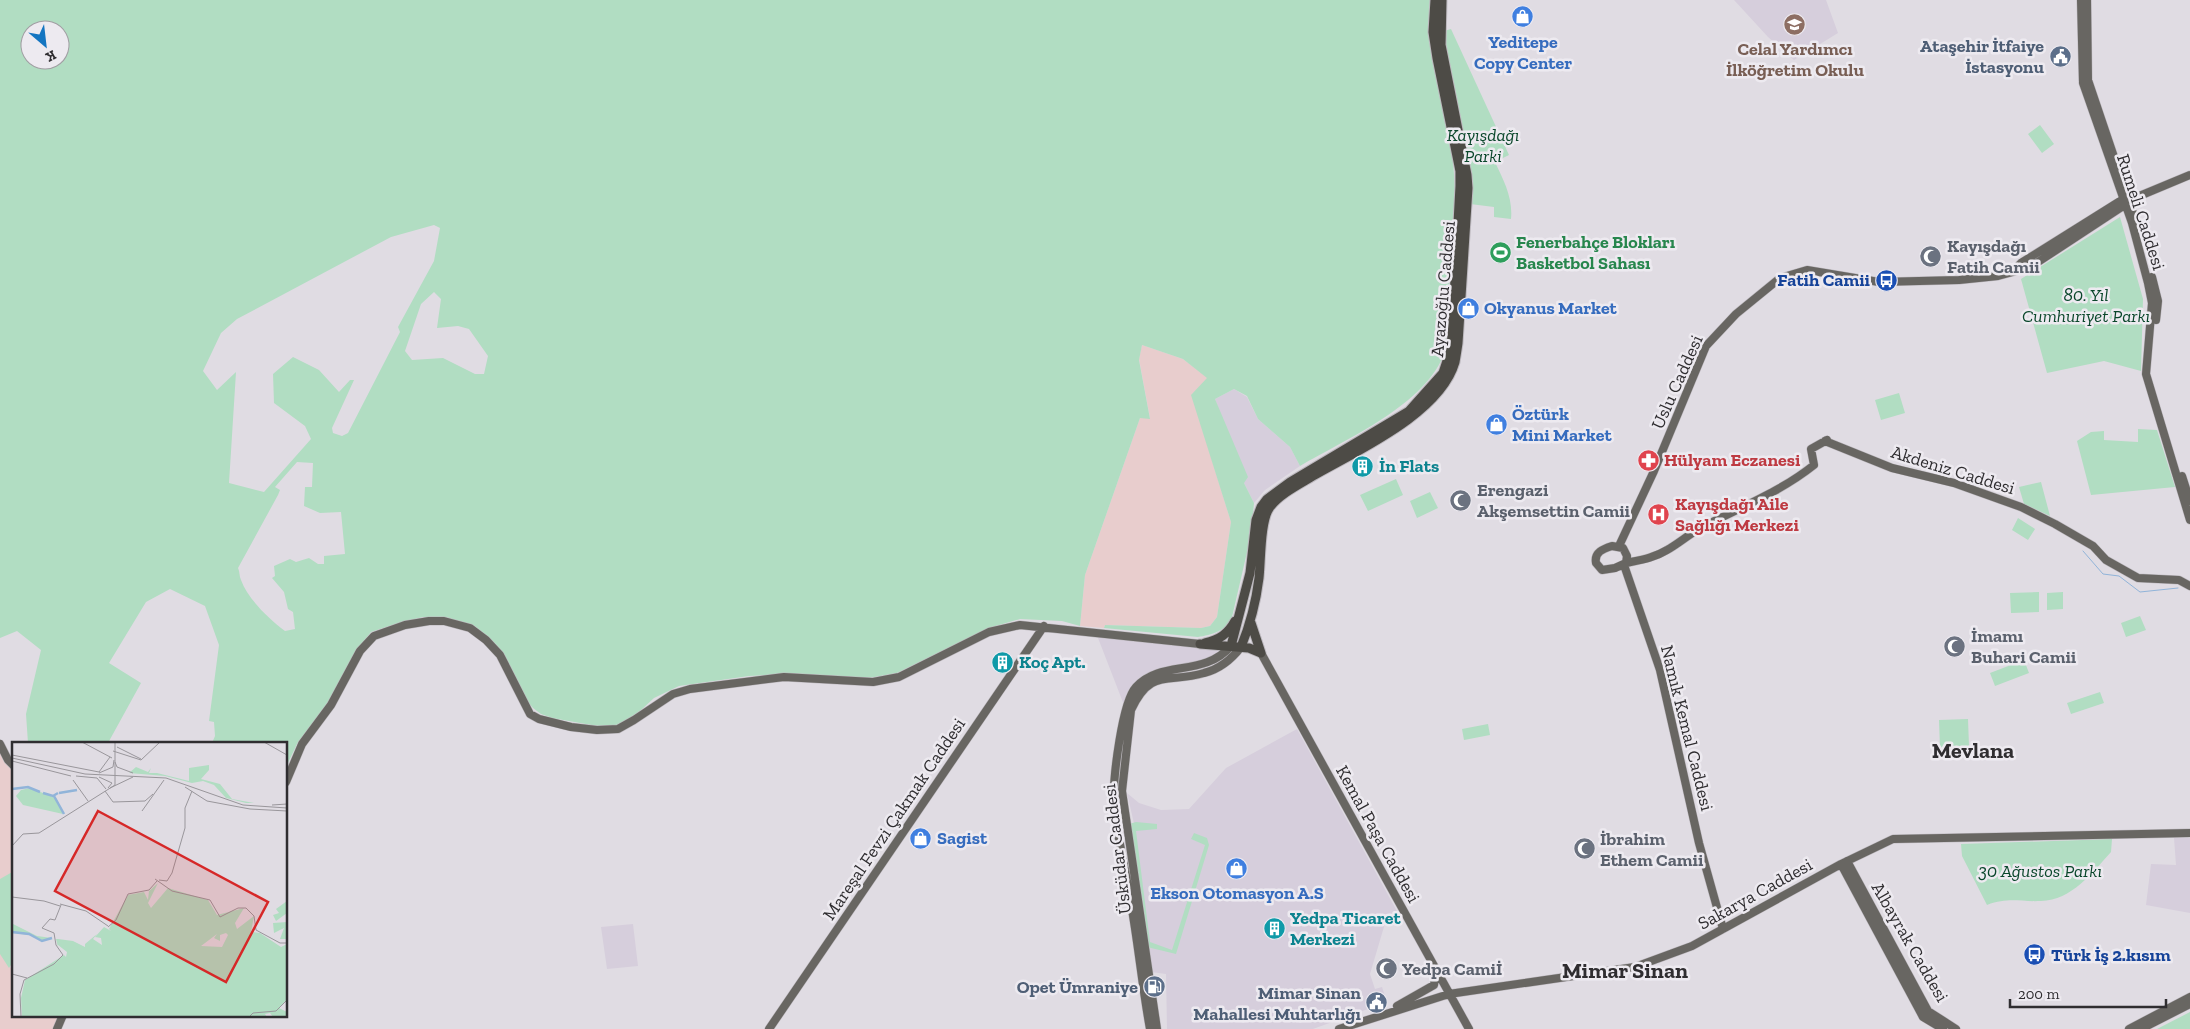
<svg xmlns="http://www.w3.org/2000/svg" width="2190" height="1029" font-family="'Zilla Slab',serif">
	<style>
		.built { fill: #d6cedc }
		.industrial { fill: #e8cdcd }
		.green { fill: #b1ddc2; fill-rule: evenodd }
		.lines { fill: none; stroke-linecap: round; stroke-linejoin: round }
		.stream { stroke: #91b4d9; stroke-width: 1 }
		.secondary-casing { stroke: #bdb9bf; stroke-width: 9 }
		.primary-casing { stroke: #bdb9bf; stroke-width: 11 }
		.secondary { stroke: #686662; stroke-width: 8 }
		.primary { stroke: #4d4b46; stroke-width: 9 }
		.labels { text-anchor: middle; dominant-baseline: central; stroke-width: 5; stroke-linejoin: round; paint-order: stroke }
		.shop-label { font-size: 18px; font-weight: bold; fill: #366cbe; stroke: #edeaf0; text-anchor: start }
		.service-label { font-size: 18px; font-weight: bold; fill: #4e5e75; stroke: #edeaf0; text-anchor: end }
		.education-label { font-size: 18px; font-weight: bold; fill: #785e54; stroke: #edeaf0 }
		.park-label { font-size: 18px; font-style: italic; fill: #0a472b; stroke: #edeaf0 }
		.street-label { font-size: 18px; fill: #2f2d30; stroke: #edeaf0 }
		.leisure-label { font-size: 18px; font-weight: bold; fill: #27864d; stroke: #edeaf0; text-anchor: start }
		.worship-label { font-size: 18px; font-weight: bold; fill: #5b616d; stroke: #edeaf0; text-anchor: start }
		.transit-label { font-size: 18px; font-weight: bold; fill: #164399; stroke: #edeaf0; text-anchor: end }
		.health-label { font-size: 18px; font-weight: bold; fill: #be3a42; stroke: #edeaf0; text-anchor: start }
		.culture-label { font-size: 18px; font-weight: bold; fill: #0d838f; stroke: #edeaf0; text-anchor: start }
		.district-label { font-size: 22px; font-weight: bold; fill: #2f2d30; stroke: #edeaf0 }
		.inset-river { fill: none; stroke: #91b4d9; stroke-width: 2.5 }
		.inset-road { fill: none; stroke: #99969b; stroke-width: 1 }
		.view { fill: #d62828; fill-opacity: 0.15; stroke: #d62828; stroke-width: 2.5 }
		.inset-edge { fill: none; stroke: #2f2d30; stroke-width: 2.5 }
	</style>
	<rect width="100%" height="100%" fill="#e0dce3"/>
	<path class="built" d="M1734,0H1826L1838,33L1794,60L1768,37Z
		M1234,389L1247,397L1258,419L1290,447L1300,466L1265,490L1254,503L1244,483L1215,399Z
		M1098,638L1208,645L1215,647L1218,650L1217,654L1196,664L1157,669L1146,674L1127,693L1124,705Z
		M1297,729L1398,913L1386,920L1370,974L1375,989L1382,987L1387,1002L1313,1029H1167L1166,974L1151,972L1135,828L1127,793L1139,803L1161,810L1189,809L1226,768Z
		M2174,838H2190V913L2146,905L2151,864L2176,865Z
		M633,924L638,966L607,969L601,927Z"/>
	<path class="industrial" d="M1142,345L1183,359L1208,378L1192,395L1231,522L1217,617L1210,626L1201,628L1105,625L1104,628L1080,626L1085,575L1140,418H1150L1139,359Z
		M0,753L4,762L14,772V960L10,967L14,972V1015H64L57,1029H0Z"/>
	<path class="green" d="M0,0H1430V45L1453,160L1455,190L1445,351C1428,404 1346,439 1300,466L1290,447L1258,419L1247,396L1234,389L1215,399L1248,477L1244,483L1254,503L1251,535L1232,617C1227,631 1211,635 1198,637L1104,628L1105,625L1201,628L1210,626L1217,617L1231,522L1191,395L1207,378L1183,359L1142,345L1139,360L1150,419L1140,418L1085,575L1080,626L1062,621L1020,619L989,628L897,673L869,678L785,674L749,676L679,686L654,698L640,711L617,726H597L552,718L541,714L533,708L526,700L504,654L476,627L446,617H423L399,623L371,632L356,651L330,702L298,742L286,767V743H212L215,736L214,722L209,721L219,645L205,606L170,589L146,602L109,663L141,683L108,743H28L26,714L41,650L17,631L0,638ZM30,30H60V60H30ZM434,225L440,228L434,261L398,327L400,332L348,433L342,436L333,433L332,428L354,380H350L339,392L319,370L293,357L273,374L274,403L305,426L311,439L264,492L229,483L236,372L217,390L203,371L221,333L237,319L391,237ZM434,292L441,299L437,328L458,326L469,329L488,356L484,374H475L443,358L412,360L405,351L421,304ZM297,462L313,463L312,487H305L304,506L320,513L341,512L345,554L324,556V564H318L309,558L296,562L290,559L274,566L275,576L272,578L284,592L288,609L293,612L295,629L285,631C268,618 248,599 241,580C239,576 240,572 238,568L278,495L280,490L275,487Z
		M1451,29L1509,155L1495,162C1504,181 1513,198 1511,219L1494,217V207L1470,204L1445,51L1444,31Z
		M2040,125L2054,144L2042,153L2028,134Z
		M2120,217L2143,299L2141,371L2104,361L2047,373L2021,279Z
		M1899,393L1905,413L1881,420L1875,400Z
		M2138,429L2157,430L2175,487L2091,495L2077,441L2091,432L2104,431V440L2138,442Z
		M1396,479L1403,495L1368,511L1360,495Z
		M2041,482L2050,516L2024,504L2019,487Z
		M1430,492L1438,508L1417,518L1410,501Z
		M2018,518L2035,529L2028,540L2012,530Z
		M2039,592V612L2011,613L2010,593Z
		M2063,592V609L2047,610V593Z
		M2140,616L2146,630L2126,637L2121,623Z
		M2024,660L2029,673L1995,686L1990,673Z
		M2100,692L2104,703L2071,714L2067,703Z
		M1968,719L1969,746L1940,748L1939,720Z
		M1488,724L1490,735L1464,740L1462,729Z
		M1136,822L1157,824V829L1136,831L1150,942L1172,950L1205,845L1191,839L1194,833L1207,838L1209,845L1176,954L1147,947L1129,824Z
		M2112,839L2111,852C2092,873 2072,900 2041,901C2019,902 2009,897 1987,905L1962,856L1961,844Z
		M14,871V960L9,968L0,954V879Z
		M2190,1012V1029H2157Z"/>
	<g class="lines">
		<path class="stream" d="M2083,551L2103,574L2119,576L2140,592L2178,588"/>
		<defs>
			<path id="secondary" d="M2081,0L2083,83L2132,223L2148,283L2152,303L2146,374L2190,520
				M2087,0L2088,80L2136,222
				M2014,270L2021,263L2125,198
				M2152,277L2158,301L2156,320
				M1825,441L1892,468L1954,483L2021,507L2055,524L2093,546L2106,560L2138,578L2179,580L2190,586
				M2182,476L2190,501
				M1612,546L1623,548L1627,556L1626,563L1615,568L1602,570L1596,563C1594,552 1603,549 1612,546Z
				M1619,546L1654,471L1706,346L1736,314L1780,278L1807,270L1879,282L1959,280L1998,276L2024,269L2035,264L2137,197L2190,175
				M1626,563C1640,560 1654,558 1667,550C1678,544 1688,535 1699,529C1738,508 1779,493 1814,465L1811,449L1827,440
				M1624,565L1660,670L1699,843L1723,929
				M1261,653L1469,1029
				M0,744L8,760L14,766
				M286,782L302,744L331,705L360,651L374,636L405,625L429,621H444L470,628L486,640L500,655L530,714L539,719L571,727L597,730L618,729L634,720L673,694L690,689L784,677L873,682L899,677L989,632L1020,625L1200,644
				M1847,861L1928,1011L1956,1029
				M1841,864L1923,1017L1943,1029
				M1397,1006L1434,985L1436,972
				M57,1029L63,1015
				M769,1029L1044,626
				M1150,1029C1142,986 1138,941 1130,898C1125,866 1116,833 1114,800C1113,778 1122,702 1136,687C1162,659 1203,678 1231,646
				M1157,1029L1122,791L1131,710C1151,667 1168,684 1204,673C1220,669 1231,660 1241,647
				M1339,1029L1449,994L1635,967L1692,946L1841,864L1893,839L2190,833
				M2129,1029L2190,997
				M2141,1029L2190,1004"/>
			<path id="primary" d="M1251,623L1261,653
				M1205,643C1219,640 1228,634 1235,621
				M1200,644L1249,648L1261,653
				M1231,646L1250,573L1256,520L1261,507L1267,499L1290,482L1409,411L1443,373L1451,349L1452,335L1460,186V171L1437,58L1433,32L1435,0
				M1241,647C1250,625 1256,602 1259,578C1261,560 1260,520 1270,507C1280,494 1298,485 1313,476C1356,451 1440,414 1455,362C1456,356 1457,350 1458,343L1468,188L1467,175L1441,45L1442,0"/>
		</defs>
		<use href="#secondary" class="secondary-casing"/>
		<use href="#primary" class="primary-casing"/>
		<use href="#secondary" class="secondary"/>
		<use href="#primary" class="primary"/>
	</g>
	<defs>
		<symbol id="shop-disc" viewBox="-11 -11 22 22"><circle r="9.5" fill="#3f7fe0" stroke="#edeaf0"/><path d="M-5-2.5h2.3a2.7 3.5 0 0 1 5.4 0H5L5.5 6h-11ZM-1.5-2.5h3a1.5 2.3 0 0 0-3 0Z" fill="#fff"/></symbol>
		<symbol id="school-disc" viewBox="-11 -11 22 22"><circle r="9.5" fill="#8d6e63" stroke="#edeaf0"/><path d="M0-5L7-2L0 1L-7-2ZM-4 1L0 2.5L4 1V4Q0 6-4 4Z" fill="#fff"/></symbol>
		<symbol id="civic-disc" viewBox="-11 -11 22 22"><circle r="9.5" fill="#5c6f8a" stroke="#edeaf0"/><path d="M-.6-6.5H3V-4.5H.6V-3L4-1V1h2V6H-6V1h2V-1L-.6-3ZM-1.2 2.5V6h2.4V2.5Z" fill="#fff"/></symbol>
		<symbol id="stadium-disc" viewBox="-11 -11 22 22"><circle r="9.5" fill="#2e9e5b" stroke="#edeaf0"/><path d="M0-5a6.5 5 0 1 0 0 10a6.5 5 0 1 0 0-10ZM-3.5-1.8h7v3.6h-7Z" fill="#fff"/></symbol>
		<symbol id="mosque-disc" viewBox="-11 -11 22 22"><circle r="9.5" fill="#6b7280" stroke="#edeaf0"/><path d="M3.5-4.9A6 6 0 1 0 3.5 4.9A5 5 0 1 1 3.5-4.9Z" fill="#fff"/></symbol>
		<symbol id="bus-disc" viewBox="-11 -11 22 22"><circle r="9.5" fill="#1a4fb4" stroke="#edeaf0"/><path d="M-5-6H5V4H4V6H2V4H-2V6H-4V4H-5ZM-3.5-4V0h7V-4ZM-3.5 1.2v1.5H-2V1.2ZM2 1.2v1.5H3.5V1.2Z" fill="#fff"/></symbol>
		<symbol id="pharmacy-disc" viewBox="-11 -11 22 22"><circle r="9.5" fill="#e0444e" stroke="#edeaf0"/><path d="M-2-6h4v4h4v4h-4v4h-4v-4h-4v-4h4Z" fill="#fff"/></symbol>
		<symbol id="building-disc" viewBox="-11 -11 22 22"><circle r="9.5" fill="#0f9aa8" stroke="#edeaf0"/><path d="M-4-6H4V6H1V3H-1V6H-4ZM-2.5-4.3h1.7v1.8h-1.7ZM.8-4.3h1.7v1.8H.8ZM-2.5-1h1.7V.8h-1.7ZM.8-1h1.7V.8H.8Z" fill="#fff"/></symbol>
		<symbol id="hospital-disc" viewBox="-11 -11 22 22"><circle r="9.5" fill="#e0444e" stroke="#edeaf0"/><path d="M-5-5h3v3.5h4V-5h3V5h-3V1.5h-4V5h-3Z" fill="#fff"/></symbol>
		<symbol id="fuel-disc" viewBox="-11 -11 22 22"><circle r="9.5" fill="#5c6f8a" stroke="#edeaf0"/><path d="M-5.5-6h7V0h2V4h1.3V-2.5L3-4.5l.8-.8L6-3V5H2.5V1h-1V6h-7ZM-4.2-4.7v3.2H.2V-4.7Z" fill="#fff"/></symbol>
	</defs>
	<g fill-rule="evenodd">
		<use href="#shop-disc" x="1510" y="4" width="25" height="25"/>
		<use href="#school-disc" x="1782" y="12" width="25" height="25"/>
		<use href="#civic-disc" x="2048" y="44" width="25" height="25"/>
		<use href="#stadium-disc" x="1488" y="240" width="25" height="25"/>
		<use href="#mosque-disc" x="1918" y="244" width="25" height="25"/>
		<use href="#bus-disc" x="1874" y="268" width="25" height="25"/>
		<use href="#shop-disc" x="1456" y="296" width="25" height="25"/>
		<use href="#shop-disc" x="1484" y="412" width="25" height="25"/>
		<use href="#pharmacy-disc" x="1636" y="448" width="25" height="25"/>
		<use href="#building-disc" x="1350" y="454" width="25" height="25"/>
		<use href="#mosque-disc" x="1448" y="488" width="25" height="25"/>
		<use href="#hospital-disc" x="1646" y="502" width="25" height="25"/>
		<use href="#mosque-disc" x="1942" y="634" width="25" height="25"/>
		<use href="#building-disc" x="990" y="650" width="25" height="25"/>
		<use href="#shop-disc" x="908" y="826" width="25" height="25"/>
		<use href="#mosque-disc" x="1572" y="836" width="25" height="25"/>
		<use href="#shop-disc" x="1224" y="856" width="25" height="25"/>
		<use href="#building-disc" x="1262" y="916" width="25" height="25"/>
		<use href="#bus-disc" x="2022" y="942" width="25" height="25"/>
		<use href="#mosque-disc" x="1374" y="956" width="25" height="25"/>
		<use href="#fuel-disc" x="1142" y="974" width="25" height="25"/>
		<use href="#civic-disc" x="1364" y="990" width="25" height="25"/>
	</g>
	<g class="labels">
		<g class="shop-label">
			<text x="1523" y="42" text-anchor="middle">Yeditepe<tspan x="1523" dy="21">Copy Center</tspan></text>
			<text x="1484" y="308">Okyanus Market</text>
			<text x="1512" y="414">Öztürk<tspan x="1512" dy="21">Mini Market</tspan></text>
			<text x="937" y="838">Sagist</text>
			<text x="1237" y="893" text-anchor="middle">Ekson Otomasyon A.S</text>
		</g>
		<g class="service-label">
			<text x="2044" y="46">Ataşehir İtfaiye<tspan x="2044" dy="21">İstasyonu</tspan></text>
			<text x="1138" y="987">Opet Ümraniye</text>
			<text x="1361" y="993">Mimar Sinan<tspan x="1361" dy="21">Mahallesi Muhtarlığı</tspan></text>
		</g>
		<g class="education-label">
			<text x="1795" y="49">Celal Yardımcı<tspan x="1795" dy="21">İlköğretim Okulu</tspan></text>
		</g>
		<g class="park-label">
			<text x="1483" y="135">Kayışdağı<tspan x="1483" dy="21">Parki</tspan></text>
			<text x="2086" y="295">80. Yıl<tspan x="2086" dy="21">Cumhuriyet Parkı</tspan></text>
			<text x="2040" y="871">30 Ağustos Parkı</text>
		</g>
		<g class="street-label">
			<text transform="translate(2141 212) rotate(72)">Rumeli Caddesi</text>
			<text transform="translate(1443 289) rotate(-85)">Ayazoğlu Caddesi</text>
			<text transform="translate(1677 382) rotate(-66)">Uslu Caddesi</text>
			<text transform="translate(1953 470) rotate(17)">Akdeniz Caddesi</text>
			<text transform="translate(1687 728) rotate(76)">Namık Kemal Caddesi</text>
			<text transform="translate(894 819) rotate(-56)">Mareşal Fevzi Çakmak Caddesi</text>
			<text transform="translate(1378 834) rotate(61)">Kemal Paşa Caddesi</text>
			<text transform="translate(1117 849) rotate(-97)">Üsküdar Caddesi</text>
			<text transform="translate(1755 894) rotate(-29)">Sakarya Caddesi</text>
			<text transform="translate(1910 942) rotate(60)">Albayrak Caddesi</text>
		</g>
		<g class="leisure-label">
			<text x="1516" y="242">Fenerbahçe Blokları<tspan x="1516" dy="21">Basketbol Sahası</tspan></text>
		</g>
		<g class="worship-label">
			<text x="1947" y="246">Kayışdağı<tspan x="1947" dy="21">Fatih Camii</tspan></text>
			<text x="1477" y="490">Erengazi<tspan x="1477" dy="21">Akşemsettin Camii</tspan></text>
			<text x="1971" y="636">İmamı<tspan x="1971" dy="21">Buhari Camii</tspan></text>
			<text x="1600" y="839">İbrahim<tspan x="1600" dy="21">Ethem Camii</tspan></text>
			<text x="1402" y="969">Yedpa Camiİ</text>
		</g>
		<g class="transit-label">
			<text x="1870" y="280">Fatih Camii</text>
			<text x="2051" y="955" text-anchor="start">Türk İş 2.kısım</text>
		</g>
		<g class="health-label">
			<text x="1664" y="460">Hülyam Eczanesi</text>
			<text x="1675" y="504">Kayışdağı Aile<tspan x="1675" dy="21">Sağlığı Merkezi</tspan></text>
		</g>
		<g class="culture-label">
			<text x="1379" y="466">İn Flats</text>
			<text x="1019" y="662">Koç Apt.</text>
			<text x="1290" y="918">Yedpa Ticaret<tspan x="1290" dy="21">Merkezi</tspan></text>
		</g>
		<g class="district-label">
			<text x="1973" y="750">Mevlana</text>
			<text x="1625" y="970">Mimar Sinan</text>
		</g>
	</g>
	<g transform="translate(12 742)">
		<rect width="275" height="275" fill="#e0dce3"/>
		<path d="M197,23V28L189,37L208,42L220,57L242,61H234L214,56L202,43L191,39L180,41L153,34L117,31L124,25L136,30L139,26L137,31H145L177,39V26ZM18,46L44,56L51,72L11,63L4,54L9,48ZM146,141L136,161L139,166L156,146L196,158L205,173L232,166L223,181L225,187L242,174L239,190L248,191L269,205L275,202V257L267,266L275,270V275H261L258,271L253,272L255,275H10L9,256L13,238L52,213L54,215L55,210L46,203V197V205L53,210L46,205L44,197H46L61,199L73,205V202L85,192L81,197L90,203L89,196L83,195L92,185L99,189L97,187L116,153L132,150L136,158L137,149ZM214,191L216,193L210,205L189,204L205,192L202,196L208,199V193ZM275,159V171L264,179L261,173L267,171L264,167ZM275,180L274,197H268L272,186L262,191L261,181ZM1,182L25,194L40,196L30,199L18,193L0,191Z" fill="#b1ddc2" fill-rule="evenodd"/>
		<path class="inset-river" d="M0,47L16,45L28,50M31,51L41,54L46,51M47,51L65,48M42,54L52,72M0,190L17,192L30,199L40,196"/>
		<path class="inset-road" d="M70,0L100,16M252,0L275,13M105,5L129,17M101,9L129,18L148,0M0,13L87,30L98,15M0,16L73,32L154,36L231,63L275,66M0,19L59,34M103,20L105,25L121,31M87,31L101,25L102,18M64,34L85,36L94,47M87,35L100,41L96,46M61,38L76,59M173,45L195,59L238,67L275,69M98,46L121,35M93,49L101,60L133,59L141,52M260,63L275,62M130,69L152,38M0,104L11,92L27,91L103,43V0M143,137L160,149L198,158L208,175L226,166H234L242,174L244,188L268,201H275M147,138L155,139L160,131L173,86V66L180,49M0,155L32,159L48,164M48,162L74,169L96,184M38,177L43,178L49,163M96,185L104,178L116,152L137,148L145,139M0,232L15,236M9,275L8,252L12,238L42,222L51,213L44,203L42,191L30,186L38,177M237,275L241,271L264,269L275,258"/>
		<path class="view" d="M86,69L256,160L214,240L43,149Z"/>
		<rect width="275" height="275" class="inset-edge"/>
	</g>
	<g transform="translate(45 45) rotate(152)"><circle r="24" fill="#edeaf0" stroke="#a19ea3"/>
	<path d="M0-4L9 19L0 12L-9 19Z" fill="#1475c1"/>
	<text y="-8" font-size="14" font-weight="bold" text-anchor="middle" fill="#2f2d30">K</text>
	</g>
	<path d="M2010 999v8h156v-8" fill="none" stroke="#2f2d30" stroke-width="2.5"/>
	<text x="2018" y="999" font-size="15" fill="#2f2d30" stroke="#edeaf0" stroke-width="4" paint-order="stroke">200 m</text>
</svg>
